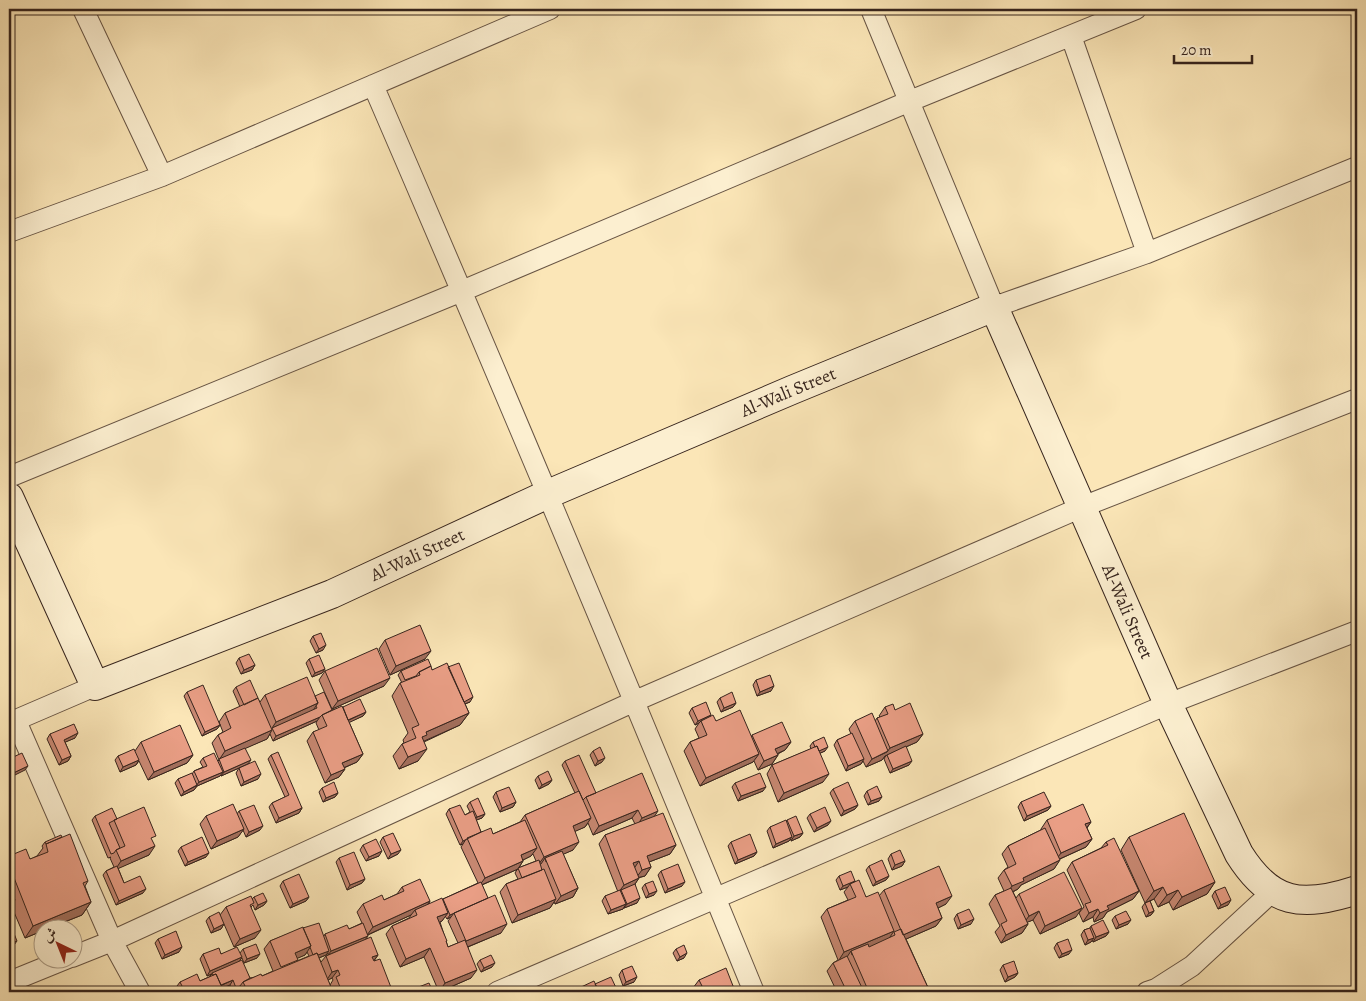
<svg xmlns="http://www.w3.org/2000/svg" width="1366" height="1001" font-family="Alegreya,Amiri,serif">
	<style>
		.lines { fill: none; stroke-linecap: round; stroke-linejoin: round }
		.minor-casing { stroke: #675444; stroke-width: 22 }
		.secondary-casing { stroke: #36241d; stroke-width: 30 }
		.minor { stroke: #fcefd0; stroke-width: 20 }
		.secondary { stroke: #fcefd0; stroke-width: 28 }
		.wall { fill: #c88872; stroke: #36241d; fill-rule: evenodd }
		.shaded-wall { fill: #a36f5d; stroke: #36241d }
		.building { fill: #e99e85; stroke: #36241d }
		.labels { text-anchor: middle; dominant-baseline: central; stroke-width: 4; stroke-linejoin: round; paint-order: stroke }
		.street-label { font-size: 18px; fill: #36241d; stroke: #fcefd0 }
	</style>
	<rect width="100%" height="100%" fill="#fbe6b7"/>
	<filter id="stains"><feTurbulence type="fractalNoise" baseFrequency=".004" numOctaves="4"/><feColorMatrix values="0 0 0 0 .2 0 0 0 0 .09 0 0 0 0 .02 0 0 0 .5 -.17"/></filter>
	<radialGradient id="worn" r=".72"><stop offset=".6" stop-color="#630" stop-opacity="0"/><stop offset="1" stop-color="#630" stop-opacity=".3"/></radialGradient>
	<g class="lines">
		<defs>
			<path id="minor" d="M83,9L162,176
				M871,9L994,307L1147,253L1357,167
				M1071,36L1147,253
				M373,85C503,386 630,689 754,992
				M9,232L162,176L550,9
				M9,477L462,291L910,101L1136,9
				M16,721L112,941L140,992
				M9,723L95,686
				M72,957L112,941L635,701L1082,507L1357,399
				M9,982L68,958
				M497,992L1168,704L1357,631
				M1147,992L1156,989L1192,966L1273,891"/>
			<g id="secondary">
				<path id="s1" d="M9,497L95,686L332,594L548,494L792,390L994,307L1168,704L1239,854C1271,905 1302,908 1357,890"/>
			</g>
		</defs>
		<use href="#minor" class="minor-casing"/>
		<use href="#secondary" class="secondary-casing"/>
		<use href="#minor" class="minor"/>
		<use href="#secondary" class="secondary"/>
	</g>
	<path class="wall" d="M313,636L323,650L316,653L310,641Z
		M385,640L425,659L390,675L379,649Z
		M239,658L255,665L252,670L241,674L236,663Z
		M309,659L325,669L322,673L312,677L306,663Z
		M448,667L470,702L465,704L469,713L460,725L424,742L418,761L399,769L393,756L402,744L404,743L403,740L408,733L392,696L400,683H402L398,675L401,671L432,670Z
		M325,671L384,686L332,709L319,680Z
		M756,680L771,691L757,696L753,685Z
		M236,687L258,699L260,702L265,695L315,696L332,710L343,707L366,712L363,716L349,722L363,754L357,762L344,768L345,769L339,777L325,783L307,741L313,732L319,730L316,723L317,721L273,741L270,734L267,739L245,748L248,764L221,776V775L220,776L197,786L194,790L181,796L175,783L178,779L192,774L194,771L203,767L200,762L203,758L218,761L219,760L212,743L218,735L223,732L219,722L220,725L217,729L202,736L184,696L187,692L219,722L225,713L240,707L233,691Z
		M720,698L736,703L733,707L721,712L717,702Z
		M885,707L895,710L923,734L917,742L906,747L909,765L890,773L884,759L886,755L882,760L866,767L863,761L861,764L846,771L834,745L837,740L851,734L849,729L855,721H875L877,718L880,717L879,716Z
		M692,708L710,716L716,721L752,737V735L791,742L785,750L778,754V755L772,764L758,770L754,761L753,762L700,786L684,751L690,742L699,738L695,729L699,723L695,725L689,713Z
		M50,734L75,738L65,742L71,756L68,761L59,765L47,739Z
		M141,742L193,755L187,763L148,780L139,761L136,765L120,772L115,760L118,756L135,751Z
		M813,742L825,751L820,753L823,782L778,802L767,774L772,765L811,749L810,746Z
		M593,751L602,762L595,766L590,755Z
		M271,755L302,808L299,813L276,823L269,807L272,803L285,797L268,759Z
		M565,761L596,793L655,816L676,845L670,854L649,862L651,867L645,876L638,878H639L635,884L637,903L624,908V907L623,909L608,914L602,901L605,896L618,892L599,844L605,835L635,824L632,818L593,835L588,823L585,827L575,831L573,850L563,854L578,888L573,897L555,904L554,902L550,908L512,923L500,892L506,884L518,879L515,873L518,868L536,861L533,854L531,856L523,860V861L518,869L482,885L501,933L468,947L471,978L439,992L424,957L400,967L386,934L392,926L409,918L411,915L368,935L366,939L378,955L374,961L390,992H235L237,991L233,992L230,985L222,988L224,992H175L174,990L180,982L200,981L209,977L212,974L207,976L200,959L203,954L240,953L243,949L257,958L244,963L242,958L239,961L250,978L262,976L273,971L264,949L270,941L303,928L324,936L325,934L349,929L362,923L357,912L363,904L384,900L397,894L402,887L430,901L428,905L442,900L443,899L478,883L461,847L463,844L460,845L446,814L449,809L465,815L470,812L467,806L470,802L485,814L482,818L476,820L481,832L493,834L520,822L525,815L575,793L562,765ZM445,916L447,919L451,917L448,921L458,943L448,947L440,922L442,921ZM307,952L309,956L297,961V958L305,955ZM328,953V955L326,956L321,962L319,958L326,955ZM332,978L333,980L330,985L328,980Z
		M239,768L258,779L241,786L236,773Z
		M538,776L552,780L549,784L539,789L535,780Z
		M735,783L763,791L738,801L732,787Z
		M322,788L338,793L335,797L323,802L319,792Z
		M833,789L858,805L855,809L841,816L830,793Z
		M867,791L879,801L868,805L864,796Z
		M496,792L516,802L513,807L500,812L493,797Z
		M1021,802L1051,806L1048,810L1024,821L1018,807Z
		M239,811L260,830L246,837L243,830L238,837L211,849L200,824L206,816L237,814Z
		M810,814L828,825L814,832L807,818Z
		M95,816L117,819L152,841L149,855L118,868L124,883L143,893L116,905L103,875L106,871L114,867L110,858L111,857L108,858L92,820Z
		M787,820L803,833L800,837L791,841V839L789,841L773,848L767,831L770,827L786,822Z
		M1047,820L1091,822L1087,828L1092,839L1086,847L1060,859L1054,869L1021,885L1018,889L1013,892L1016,898L1019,894L1076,917L1040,934L1033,920L1027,922L1028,924L1022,933L1001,943L995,932L1000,926L989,904L995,895L1004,891L998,878L1004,870L1008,867L1002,854L1008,846L1041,830V829Z
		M383,837L398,854L388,859L380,842Z
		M1129,837L1215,882L1207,894L1173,910L1169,902L1158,907L1154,899L1150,901L1154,911L1151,915L1146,917L1142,907L1145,903L1121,850Z
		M45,842L88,881L85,886L91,902L82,915L25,938L11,905L9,908V856L31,859L37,856L43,848L42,846Z
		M731,842L757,852L754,856L735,864L728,846Z
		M1106,842L1139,891L1133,899L1107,912L1103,918L1094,922L1093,917L1083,922L1079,913L1084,907L1067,870L1072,862L1101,848Z
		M363,845L379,856L366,861L360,850Z
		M181,847L206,857L185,866L178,851Z
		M891,854L905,861L902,866L892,870L888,859Z
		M339,858L365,879L362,883L347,890L336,862Z
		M869,866L889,876L886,880L873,886L866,870Z
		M661,871L682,886L665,893L658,875Z
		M839,876L855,881L866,897L879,896L884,890L946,904L938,908L942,918L936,926L906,939L930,992H837L827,971L833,963L838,960L821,917L827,909L848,900L844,892L848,887L840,890L836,880Z
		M283,881L309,897L306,901L290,908L280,886Z
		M645,884L654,895L646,898L642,888Z
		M1215,891L1228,905L1218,909L1212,896Z
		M254,897L267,901L264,905L255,910L253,905L251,907L255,938L234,947L224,924L221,929L211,933L206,921L209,917L220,915L226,907L252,899Z
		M957,914L971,924L958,929L954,919Z
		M1115,916L1128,924L1116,929L1112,920Z
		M1091,926L1109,932L1106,936L1093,942L1092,940L1091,942L1085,945L1081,935L1084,930L1090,928Z
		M158,939L179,952L162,959L155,943Z
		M1057,943L1069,954L1059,958L1054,948Z
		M676,949L684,958L677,961L673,953Z
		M480,960L492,967L481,972L477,964Z
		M1003,965L1018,973L1015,977L1005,982L1000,970Z
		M622,970L634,982L623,986L619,975Z
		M699,980L735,991L734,992H687L694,990L693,988Z
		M595,984L618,992H576L579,988Z
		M416,988L433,992H414Z"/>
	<path class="shaded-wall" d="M326,645L323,650L316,653L319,649Z
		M431,651L425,659L390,675L396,666Z
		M255,665L252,670L241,674L244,670Z
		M325,669L322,673L312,677L315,673Z
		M390,678L384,686L332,709L338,701Z
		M774,686L771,691L757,696L760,692Z
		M473,697L470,702L459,706L462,702Z
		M318,703L312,712L272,728L276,722Z
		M736,703L733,707L721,712L724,708Z
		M366,712L363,716L344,725L347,721Z
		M469,713L460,725L422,742V737L426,732Z
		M711,715L708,719L701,721L699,723L695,725L698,721Z
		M320,717L317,721L273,741L276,736Z
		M220,725L217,729L202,736L205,732Z
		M272,730L267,739L219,760L225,751Z
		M78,733L75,738L61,744L64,740Z
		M923,734L917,742L885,756L882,760L866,767L872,759L887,752L890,748Z
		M791,742L785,750L770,757L775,749Z
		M828,747L825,751L814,756L817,751Z
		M427,749L418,761L399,769L408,757Z
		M363,754L357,762L336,771L342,763Z
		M759,754L753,762L700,786L706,778Z
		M193,755L187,763L148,780L154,772Z
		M778,755L772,764L758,770L764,761Z
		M71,756L68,761L59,765L62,760Z
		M605,758L602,762L595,766L598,761Z
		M864,759L861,764L846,771L848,766Z
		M139,760L136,765L120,772L123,767Z
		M251,760L248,764L221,776L224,772Z
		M912,761L909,765L890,773L893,769Z
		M28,766L25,770L9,778V775Z
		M345,769L339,777L325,783L331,775Z
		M223,772L220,776L197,786L194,790L181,796L184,792L196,786L199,782Z
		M261,774L258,779L241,786L244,782Z
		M829,774L823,782L778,802L784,793Z
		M552,780L549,784L539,789L542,785Z
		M766,787L763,791L738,801L741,796Z
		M338,793L335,797L323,802L326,798Z
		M882,797L879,801L868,805L871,801Z
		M516,802L513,807L500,812L502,808Z
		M858,805L855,809L841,816L844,811Z
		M1051,806L1048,810L1024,821L1027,816Z
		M302,808L299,813L276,823L279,818Z
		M638,810L632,818L593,835L599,826Z
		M658,811L652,820L636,827L642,818Z
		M485,814L482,818L474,821L477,817Z
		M591,818L585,827L567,835L573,826Z
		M831,821L828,825L814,832L817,828Z
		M1091,822L1085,830V824Z
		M263,826L260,830L246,837L249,832Z
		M244,829L238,837L211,849L217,841Z
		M803,833L800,837L791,841L794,836Z
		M792,837L789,841L773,848L776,844Z
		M466,839L463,844L460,845L463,841Z
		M1092,839L1086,847L1055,861L1061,853Z
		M579,842L573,850L546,862L545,858L541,864L538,865L544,857Z
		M676,845L670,854L641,865L647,856Z
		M155,846L149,855L115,870L121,861Z
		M537,848L531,856L515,864L521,855Z
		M401,850L398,854L388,859L391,854Z
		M382,851L379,856L366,861L369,857Z
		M757,852L754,856L735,864L738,860Z
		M209,853L206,857L185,866L188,862Z
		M1060,860L1054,869L1021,885L1018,889L1006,895L1012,886L1023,878Z
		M523,861L518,869L479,886L485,878Z
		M639,861L633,870V863Z
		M905,861L902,866L892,870L895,865Z
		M651,867L645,876L636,878L642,870Z
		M889,876L886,880L873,886L876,882Z
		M639,878L633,887L621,890L618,893L624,885Z
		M365,879L362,883L347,890L350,885Z
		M855,881L850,884L848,887L840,890L843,886Z
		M685,882L682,886L665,893L668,889Z
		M1215,882L1207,894L1173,910L1182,897Z
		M1163,887L1154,899L1145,903L1154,891Z
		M578,888L573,897L555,904L561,896Z
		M146,889L143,893L116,905L119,901Z
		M1178,890L1169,902L1158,907L1167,895Z
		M657,891L654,895L646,898L649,894Z
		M1139,891L1133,899L1107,912L1103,918L1094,922L1100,913L1107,906Z
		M952,896L946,904L930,912L936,903Z
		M309,897L306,901L290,908L293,904Z
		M640,898L637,903L624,908L627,904Z
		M556,899L550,908L512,923L518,915Z
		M15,900L9,908V902Z
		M1231,900L1228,905L1218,909L1221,905Z
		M267,901L264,905L255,910L258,905Z
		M430,901L424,910H415L411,915L367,935L373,927Z
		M91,902L82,915L49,928H42V931L25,938L33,926Z
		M626,904L623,909L608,914L611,910Z
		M1082,908L1076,917L1040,934L1045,926Z
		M1098,909L1093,917L1083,922L1089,913Z
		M1039,911L1033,920L1023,924L1029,916Z
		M1154,911L1151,915L1146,917L1149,913Z
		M448,913L442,921L432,926L437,917Z
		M454,913L451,917L447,919L450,915Z
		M942,918L936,926L897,943L903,935Z
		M974,919L971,924L958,929L961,925Z
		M1131,920L1128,924L1116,929L1119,925Z
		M224,924L221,929L211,933L214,929Z
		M507,924L501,933L460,950L466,941Z
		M1028,924L1022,933L1001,943L1006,935Z
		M261,930L255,938L234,947L240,939Z
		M894,931L888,940L852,955L851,951L847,957L839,960L844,952Z
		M1109,932L1106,936L1093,942L1096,937Z
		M368,936L365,940L328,955L331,951Z
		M1094,938L1091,942L1085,945L1088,940Z
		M17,941L14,945L9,947V944Z
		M311,946L305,955L289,962L295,953Z
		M182,947L179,952L162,959L165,955Z
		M430,948L424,957L400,967L406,959Z
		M1072,950L1069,954L1059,958L1062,954Z
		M329,951L326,955L311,961L314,956Z
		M687,953L684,958L677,961L680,957Z
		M260,954L257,958L244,963L247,959Z
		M378,955L372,963V957Z
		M242,957L239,962L207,976L210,971Z
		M495,963L492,967L481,972L484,968Z
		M338,970L332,978L326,981L332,972Z
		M477,970L471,978L439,992L445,983Z
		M1018,973L1015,977L1005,982L1008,977Z
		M637,977L634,982L623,986L626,982Z
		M233,980L230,985L215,991L218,987Z
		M240,986L237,991L233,992L236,988Z
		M874,987L871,992H867L868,990Z"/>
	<path class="building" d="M420,625L431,651L396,666L385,640Z
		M321,633L326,645L319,649L313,636Z
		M377,648L390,678L338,701L325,671Z
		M249,654L255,665L244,670L239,658Z
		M319,655L325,669L315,673L309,659Z
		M428,659L431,666L419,672L416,676L405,680L401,671Z
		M447,663L469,713L426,732L427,735L422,737L427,749L408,757L402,744L416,738L412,728L419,725L400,683L420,675L419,672L431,666L432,670Z
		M459,663L473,697L464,702L448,667Z
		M770,675L774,686L760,692L756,680Z
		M307,677L318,703L276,722L265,695Z
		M250,680L258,698L244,705L236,687Z
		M203,685L220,725L205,732L187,692Z
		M324,692L332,710L322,715L320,717L276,736L272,728L317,708L316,706L318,703L315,696Z
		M732,692L736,703L724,708L720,698Z
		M258,698L272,730L225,751L218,735L231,728L225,713Z
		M360,699L366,712L348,720L343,707Z
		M706,702L711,715L698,721L692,708Z
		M910,703L923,734L890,748L877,718L888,714L885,707L893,704L895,710Z
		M342,706L363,754L342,763L345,769L331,775L313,732L327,726L322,715Z
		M740,710L759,754L706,778L690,742L707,735L701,721L713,715L716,721Z
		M872,713L888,751L872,759L855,721Z
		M782,722L791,742L775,749L778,755L764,761L752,735Z
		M74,724L78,733L64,740L71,756L62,760L50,734Z
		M180,725L193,755L154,772L141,742Z
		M852,733L864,759L848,766L837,740Z
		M824,737L828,747L819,751L817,746L815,747L813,742Z
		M817,746L829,774L784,793L772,765Z
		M906,746L912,761L893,769L887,755Z
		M600,747L605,758L598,761L593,751Z
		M245,748L251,760L224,772L219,759Z
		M134,749L139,760L123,767L118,756Z
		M278,752L302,808L279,818L272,803L289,795L271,755Z
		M22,753L28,766L9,775V759Z
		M214,753L223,772L199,782L194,771L207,766L203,758Z
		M579,755L596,793L586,797L583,800L565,761Z
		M255,761L261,774L244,782L239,768Z
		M548,771L552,780L542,785L538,776Z
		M192,773L197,785L184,792L178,779Z
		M642,773L658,811L642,818L638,810L599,826L586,797Z
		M760,773L766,787L741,796L735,783Z
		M334,782L338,793L326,798L322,788Z
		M848,782L858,805L844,811L833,789Z
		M877,786L882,797L871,801L867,791Z
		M509,787L516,802L502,808L496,792Z
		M579,791L591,818L573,826L579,842L544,857L525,815Z
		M1044,792L1051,806L1027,816L1021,802Z
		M478,798L485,814L477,817L470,802Z
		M233,804L244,829L217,841L206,816Z
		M1083,804L1091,822L1085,824L1092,839L1061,853L1047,820Z
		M254,805L263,826L249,832L239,811Z
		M460,805L465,815L473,811L481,832L463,841L449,809Z
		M144,807L156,836L151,838L155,846L121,861L116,850L125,846L114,820Z
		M825,807L831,821L817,828L810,814Z
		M112,808L117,819L109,823L120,848L116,850L114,853L111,854L95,816Z
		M663,813L676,845L647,856L651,867L642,870L639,861L633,863L639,878L624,885L605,835Z
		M1184,813L1215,882L1182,897L1178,890L1167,895L1163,887L1154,891L1129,837Z
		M796,816L803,833L794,836L787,820Z
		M525,820L537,848L521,855L523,861L485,878L467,838L491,828L493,834Z
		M786,820L792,837L776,844L770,827Z
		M1045,828L1060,860L1023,878L1024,881L1012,886L1004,870L1016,864L1008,846Z
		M393,833L401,850L391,854L383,837Z
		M70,834L88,881L83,883L91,902L33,926L9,865V856L26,849L30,859L48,852L46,844Z
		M750,834L757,852L738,860L731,842Z
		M61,835L62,837L46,844L45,842Z
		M202,837L209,853L188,862L181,847Z
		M1114,838L1139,891L1107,906L1109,909L1100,913L1098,909L1089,913L1085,904L1091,902L1072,862L1108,845L1106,842Z
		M376,839L382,851L369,857L363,845Z
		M900,850L905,861L895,865L891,854Z
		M562,851L578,888L561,896L545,858Z
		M354,852L365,879L350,885L339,858Z
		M539,860L542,870L522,878L518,868Z
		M882,860L889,876L876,882L869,866Z
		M678,864L685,882L668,889L661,871Z
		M117,866L124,883L140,876L146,889L119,901L106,871Z
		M939,866L952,896L936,903L942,918L903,935L884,890Z
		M544,869L556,899L518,915L506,884Z
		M851,871L855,881L843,886L839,876Z
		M1064,872L1082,908L1045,926L1039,911L1029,916L1019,894Z
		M299,874L309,897L293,904L283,881Z
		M420,879L430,901L373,927L363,904L382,895L384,900L404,891L402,887Z
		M859,880L866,897L878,892L894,931L844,952L827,909L856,897L850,884Z
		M653,881L657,891L649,894L645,884Z
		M481,882L488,898L450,915L443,899Z
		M635,884L640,898L627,904L621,890Z
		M9,887L15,900L9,902Z
		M1225,887L1231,900L1221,905L1215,891Z
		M1011,888L1028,924L1006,935L1001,924L1007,921L995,895Z
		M620,890L626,904L611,910L605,896Z
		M263,893L267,901L258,905L254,897Z
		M495,895L507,924L466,941L454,913Z
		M251,896L254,903L250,905L261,930L240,939L226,907Z
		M442,898L448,913L437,917L447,941H446L448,947L465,940L477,970L445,983L430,948L406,959L392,926L417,915L415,910Z
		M1150,901L1154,911L1149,913L1145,903Z
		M969,909L974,919L961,925L957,914Z
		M1126,911L1131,920L1119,925L1115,916Z
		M219,912L224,924L214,929L209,917Z
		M1103,920L1109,932L1096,937L1091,926Z
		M319,923L329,951L318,955L317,953L313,955L310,947L311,946L303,928Z
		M363,923L368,936L331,951L325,934L347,925L349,929Z
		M303,927L311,946L295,953L298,960L281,967L270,941Z
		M1090,928L1094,938L1088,940L1084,930Z
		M901,929L930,992H877L874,987L868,990L851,951L868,944L869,947L895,935L894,932Z
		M13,931L17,941L9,944V933Z
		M176,931L182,947L165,955L158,939Z
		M371,937L378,955L372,957L374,961L380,959L392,990L386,992H342L336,977L340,975L338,970L332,972L326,956Z
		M1068,939L1072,950L1062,954L1057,943Z
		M256,944L260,954L247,959L243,949Z
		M684,945L687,953L680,957L676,949Z
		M237,947L242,957L210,971L203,954L219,948L221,954Z
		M317,953L333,992H236L246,988L243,982L261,974L262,976Z
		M491,955L495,963L484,968L480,960Z
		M847,956L864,992H847L833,963Z
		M242,960L250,978L243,982L240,986L236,988L233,980L221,985L216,974L213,975L212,973Z
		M1014,961L1018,973L1008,977L1003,965Z
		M632,966L637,977L626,982L622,970Z
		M726,968L735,991L732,992H687L702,986L699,980Z
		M197,974L200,981L216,974L224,992H185L180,982Z
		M611,977L618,992H599L595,984Z
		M594,981L599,992H581L579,988Z
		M429,983L433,992H418L416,988Z"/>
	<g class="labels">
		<g class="street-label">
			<text stroke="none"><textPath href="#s1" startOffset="961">Al-Wali Street</textPath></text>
			<text stroke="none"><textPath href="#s1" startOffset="556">Al-Wali Street</textPath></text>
			<text stroke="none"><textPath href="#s1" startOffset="1516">Al-Wali Street</textPath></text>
		</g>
	</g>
	<rect width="1366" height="1001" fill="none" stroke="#fbe6b7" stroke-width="30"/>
	<rect x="10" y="10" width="1346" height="981" fill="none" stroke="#36241d" stroke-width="2.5"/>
	<rect x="15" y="15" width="1336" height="971" fill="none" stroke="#36241d"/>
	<g transform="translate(58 944) rotate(317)"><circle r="24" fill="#fcefd0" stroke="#ad9e88"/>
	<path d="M0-4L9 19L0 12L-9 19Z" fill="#8f2418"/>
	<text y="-8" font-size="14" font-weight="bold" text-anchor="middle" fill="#36241d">ش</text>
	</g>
	<path d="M1174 55v8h78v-8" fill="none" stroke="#36241d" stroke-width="2.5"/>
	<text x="1181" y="55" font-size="15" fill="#36241d" stroke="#fcefd0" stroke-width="4" paint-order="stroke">20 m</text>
	<rect width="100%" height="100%" filter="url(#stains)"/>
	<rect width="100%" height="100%" fill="url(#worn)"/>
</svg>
